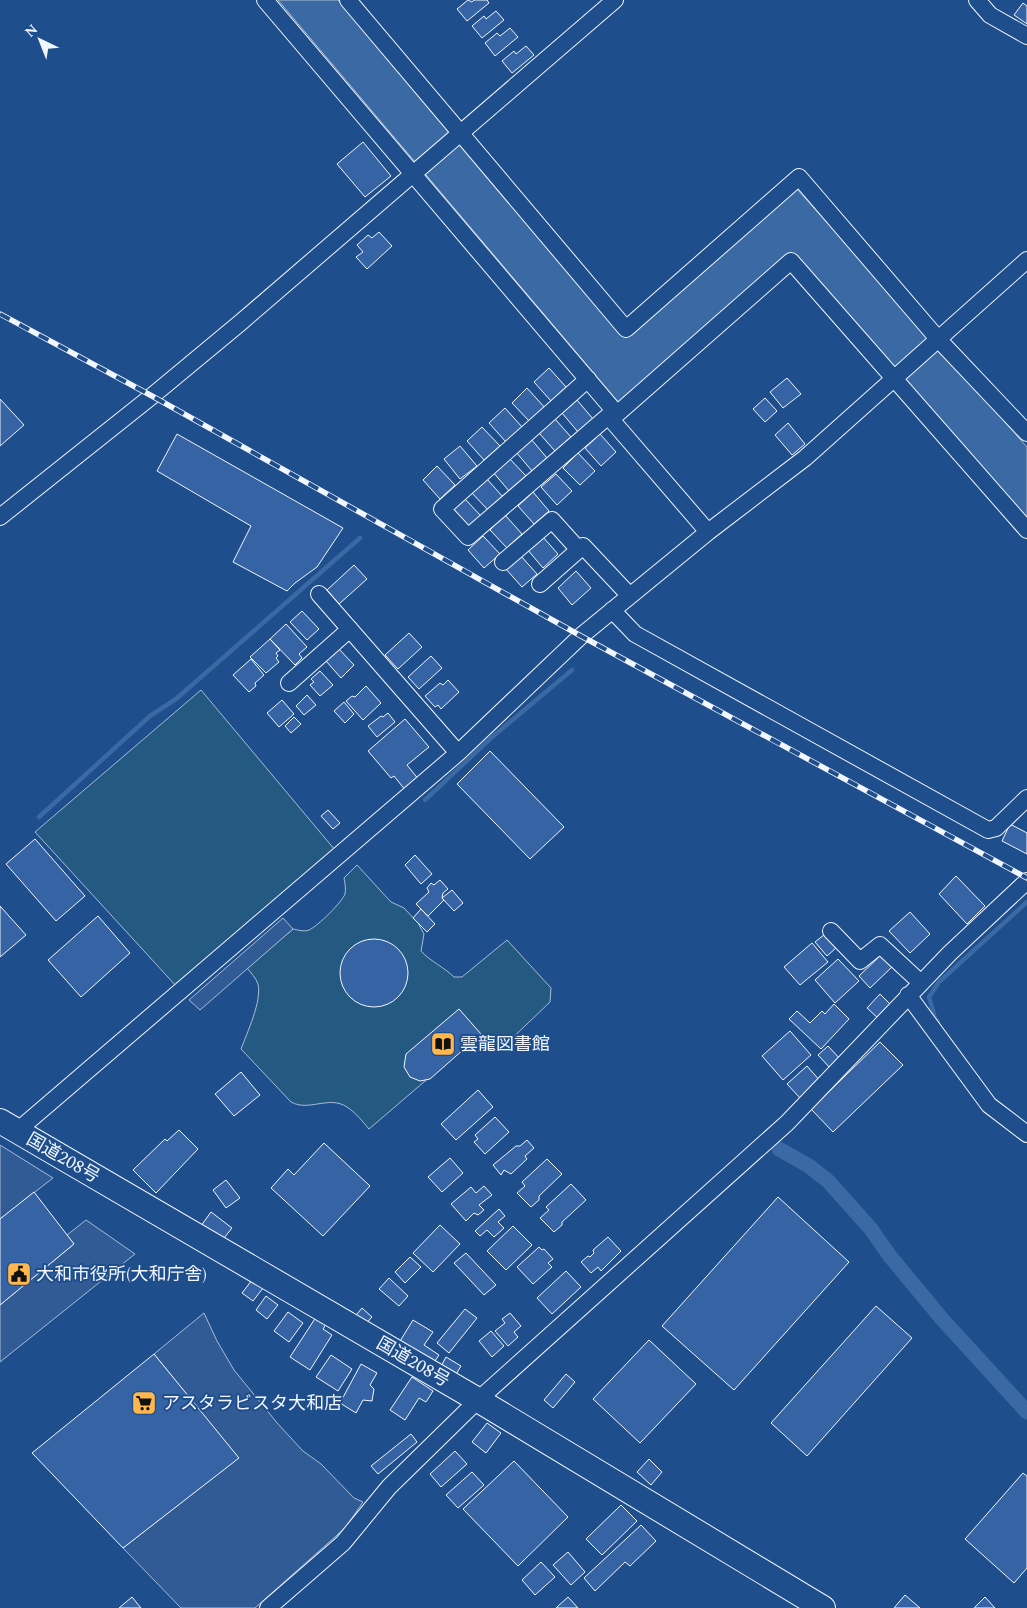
<svg xmlns="http://www.w3.org/2000/svg" width="1027" height="1608" font-family="Spectral,'Noto Sans JP',serif">
	<style>
		.green { fill: #245a82; stroke: #a8bbd7 }
		.parking { fill: #305b95; stroke: #a8bbd7 }
		.water { fill: #3b69a3; stroke: #a8bbd7 }
		.lines { fill: none; stroke-linecap: round; stroke-linejoin: round }
		.stream { stroke: #3b69a3; stroke-width: 4.5 }
		.canal { stroke: #3b69a3; stroke-width: 15 }
		.building { fill: #3563a3; stroke: #f2f6ff }
		.minor-casing { stroke: #f2f6ff; stroke-width: 18 }
		.highway-casing { stroke: #f2f6ff; stroke-width: 26 }
		.minor { stroke: #1f4e8c; stroke-width: 16 }
		.highway { stroke: #1f4e8c; stroke-width: 24 }
		.rail-casing { stroke: #f2f6ff; stroke-width: 5.5 }
		.rail { stroke: #1f4e8c; stroke-width: 4; stroke-dasharray: 11; stroke-linecap: butt }
		.labels { text-anchor: middle; dominant-baseline: central; stroke-width: 4; stroke-linejoin: round; paint-order: stroke }
		.poi-label { font-size: 18px; fill: #f2f6ff; stroke: #1f4e8c; text-anchor: start }
		.street-label { font-size: 18px; fill: #f2f6ff; stroke: #1f4e8c }
	</style>
	<rect width="100%" height="100%" fill="#1f4e8c"/>
	<path class="green" d="M201,690L335,850L177,987L35,832Z
		M357,865L391,902L404,908L418,923L424,934L421,951C431,962 444,967 454,977H462L507,940L551,988L550,1002L503,1047L492,1035L485,1040L480,1034L369,1129C363,1122 355,1112 347,1107C329,1095 309,1112 291,1102L241,1049C247,1033 262,1001 258,984C256,978 251,973 247,968L293,929C298,930 304,932 309,930C318,926 342,902 345,894C346,889 345,883 344,878Z"/>
	<path class="parking" d="M283,918L293,929L200,1010L189,1000Z
		M0,1145L53,1178L0,1219Z
		M86,1220L135,1254L0,1362V1305L74,1244L67,1235Z
		M204,1313L217,1341L234,1370L278,1424L303,1451L321,1464L354,1498L363,1502L345,1528L255,1608H181L123,1548L238,1458L154,1354Z"/>
	<path class="water" d="M278,0H338L626,337L797,189L1027,447V520L795,254L620,404Z"/>
	<g class="lines">
		<path class="stream" d="M425,800L491,738L572,670
			M39,817L150,716L176,699L360,538
			M938,1022L935,1018L929,997L939,982L1027,902"/>
		<path class="canal" d="M779,1149L809,1166L828,1181L871,1229L889,1255L942,1319L1027,1412"/>
	</g>
	<path class="building" d="M468,0L472,2L474,0H487L489,3L467,21L457,9Z
		M1023,3L1027,6V24L1014,15Z
		M496,11L504,20L482,38L472,26L484,16L486,19Z
		M510,28L518,37L495,56L485,43L497,33L500,36Z
		M526,46L534,55L512,73L502,61L514,51L516,54Z
		M363,142L391,176L365,197L337,164Z
		M379,232L392,246L367,269L356,257L363,252L357,245L368,235L372,238Z
		M549,368L566,387L551,401L534,382Z
		M787,378L801,394L783,408L770,392Z
		M527,388L546,409L531,423L512,403Z
		M765,398L777,411L765,422L753,409Z
		M0,399L24,425L0,446Z
		M577,400L593,419L578,432L562,413Z
		M505,408L522,427L506,442L489,423Z
		M555,419L571,437L555,451L539,433Z
		M788,423L805,444L792,455L775,435Z
		M482,427L500,446L484,460L467,441Z
		M177,434L343,528L317,567L295,583L287,591L233,562L251,526L157,471Z
		M600,434L616,452L601,466L585,448Z
		M531,439L547,458L532,471L516,452Z
		M460,446L477,466L460,479L444,459Z
		M578,453L595,471L580,485L563,468Z
		M509,458L526,476L509,491L493,472Z
		M437,466L455,485L440,499L423,480Z
		M556,474L572,491L557,505L541,487Z
		M486,478L503,497L488,510L471,492Z
		M533,492L549,511L534,524L518,506Z
		M464,498L481,516L466,530L449,511Z
		M505,515L522,534L507,548L490,530Z
		M483,536L500,554L484,568L468,550Z
		M542,536L558,554L543,568L527,549Z
		M520,555L537,574L522,587L505,568Z
		M354,565L367,579L339,604L327,590Z
		M576,571L591,588L572,605L558,588Z
		M302,611L319,629L307,640L290,622Z
		M286,624L307,647L299,654L302,658L295,665L270,639Z
		M409,633L422,647L398,669L385,655Z
		M270,639L280,650L276,653L278,656L276,658L279,662L266,673L250,657Z
		M339,649L354,665L341,678L326,661Z
		M431,656L442,668L419,689L408,677Z
		M251,659L264,675L255,683L256,686L249,692L233,675Z
		M320,671L333,685L320,696L310,685L314,682L311,679Z
		M448,680L459,692L441,709L438,705L435,707L425,696L440,683L443,685Z
		M366,686L381,703L363,720L346,701L352,696L355,697Z
		M307,695L316,705L304,715L296,706Z
		M282,700L294,714L279,727L267,713Z
		M344,702L354,714L345,723L334,711Z
		M388,713L395,722L377,737L368,726L381,716L383,717Z
		M294,717L301,724L291,733L285,726Z
		M405,719L429,747L407,765L419,780L406,791L394,776L391,778L368,751Z
		M490,751L564,827L530,859L457,784Z
		M328,810L340,823L333,829L321,816Z
		M1010,824L1027,833V854L1002,841Z
		M35,839L85,896L56,921L6,864Z
		M415,855L432,874L421,884L405,865Z
		M956,876L985,906L967,924L939,894Z
		M440,880L448,889L443,893L442,898L444,900L428,916L416,904L429,892L427,888L431,883L434,885Z
		M452,890L463,903L454,911L442,898Z
		M0,906L26,935L0,957Z
		M421,909L435,924L427,932L413,918Z
		M910,912L930,934L910,953L889,931Z
		M98,916L130,953L81,997L48,960Z
		M825,934L837,947L827,956L815,942Z
		M340 973a34 34 0 1 1 68 0a34 34 0 1 1-68 0Z
		M812,943L828,962L800,985L784,967Z
		M882,954L893,966L870,988L859,976Z
		M838,959L859,981L835,1003L815,980Z
		M880,994L892,1006L879,1019L867,1008Z
		M834,1004L849,1019L821,1049L789,1019L797,1011L810,1023L822,1011L825,1014Z
		M459,1009L481,1034L430,1079L420,1081L410,1077L404,1067L406,1054Z
		M790,1031L811,1055L783,1080L762,1056Z
		M880,1042L903,1065L833,1132L811,1109Z
		M828,1046L841,1060L831,1069L818,1055Z
		M807,1066L821,1082L801,1099L787,1084Z
		M241,1072L260,1095L234,1116L215,1094Z
		M478,1090L493,1107L456,1140L441,1124Z
		M495,1117L509,1132L485,1154L474,1142L478,1139L475,1135Z
		M179,1130L198,1149L156,1193L133,1170L165,1139L167,1141Z
		M527,1140L534,1148L525,1156L527,1159L511,1174L504,1170L501,1175L493,1165L516,1146H520Z
		M324,1143L370,1186L323,1236L271,1188L288,1169L294,1175Z
		M450,1158L463,1173L442,1192L428,1177Z
		M547,1159L562,1174L539,1196V1200L531,1207L517,1193L525,1186L522,1182Z
		M226,1180L240,1198L226,1208L213,1190Z
		M571,1184L586,1200L562,1222V1225L554,1232L540,1218L549,1210L546,1207Z
		M484,1186L492,1195L479,1205L484,1210L478,1215L474,1213L466,1221L451,1204L471,1187L476,1193Z
		M34,1192L74,1244L0,1305V1219Z
		M778,1197L849,1262L734,1390L662,1326Z
		M499,1209L505,1216L498,1222L504,1228L494,1237L487,1230L480,1236L475,1231Z
		M211,1212L232,1228L220,1243L198,1230Z
		M440,1225L460,1244L433,1272L413,1253Z
		M513,1226L532,1245L506,1270L487,1251Z
		M608,1237L621,1251L601,1271L598,1267L591,1273L581,1262L588,1256L590,1257L594,1253L593,1250Z
		M539,1247L542,1250L544,1249L553,1259L548,1263L552,1267L533,1284L517,1267Z
		M466,1253L496,1285L484,1295L454,1263Z
		M410,1257L421,1267L405,1283L395,1272Z
		M566,1271L581,1287L552,1314L537,1298Z
		M389,1278L408,1296L399,1306L379,1289Z
		M252,1280L263,1288L253,1301L242,1293Z
		M266,1296L278,1305L267,1319L256,1310Z
		M876,1306L912,1338L807,1456L771,1423Z
		M362,1308L372,1317L361,1329L352,1320Z
		M465,1309L477,1318L449,1353L437,1343Z
		M320,1311L330,1318L323,1329L332,1335L310,1370L290,1357Z
		M288,1312L303,1323L289,1342L274,1331Z
		M510,1313L521,1326L514,1332L518,1337L508,1346L495,1331L505,1323L502,1319Z
		M413,1320L433,1332L424,1345L439,1355L429,1370L397,1346Z
		M491,1331L504,1346L492,1357L479,1341Z
		M649,1340L696,1384L640,1443L593,1399Z
		M154,1354L239,1458L123,1548L32,1453Z
		M331,1355L352,1369L338,1391L316,1377Z
		M446,1357L461,1366L452,1381L438,1372Z
		M361,1364L377,1373L370,1385L374,1389L372,1401L363,1400L356,1413L340,1403Z
		M566,1374L575,1382L553,1408L544,1400Z
		M412,1377L433,1391L426,1402L419,1398L405,1420L390,1410Z
		M487,1423L501,1433L486,1453L472,1442Z
		M411,1434L417,1442L378,1474L371,1466Z
		M455,1451L467,1464L441,1487L430,1474Z
		M649,1459L662,1472L651,1485L637,1472Z
		M514,1461L568,1517L518,1566L463,1509Z
		M472,1472L484,1485L458,1508L446,1495Z
		M1023,1473L1027,1476V1568L1014,1583L965,1539Z
		M621,1505L637,1521L602,1555L586,1539Z
		M641,1525L656,1541L630,1566L625,1562L595,1591L584,1578Z
		M568,1552L585,1572L571,1585L553,1565Z
		M541,1562L555,1577L535,1595L522,1580Z
		M905,1595L920,1608H894Z
		M132,1597L141,1608H119Z
		M568,1597L578,1608H556Z
		M985,1597L995,1608H974Z"/>
	<g class="lines">
		<defs>
			<path id="minor" d="M265,0L617,414L791,261L1027,530
				M348,0L626,329L799,177L939,340L1027,433
				M977,0L990,15L1027,36
				M588,379L442,509L468,537L614,411
				M609,417L708,532
				M0,517L152,396L240,323L615,0
				M503,562L552,520L579,550
				M540,584L583,546L630,596
				M319,594L458,753
				M612,610L635,634L988,830L996,828L1027,798
				M289,683L350,629
				M831,931L860,961L880,945L921,983
				M908,995L989,1105L1027,1134
				M17,1131L458,753L581,636L708,532L805,458L1027,260
				M268,1608L343,1543L389,1487L478,1400L787,1123L950,953L1027,881"/>
			<path id="highway" d="M0,1121L478,1400L823,1608"/>
		</defs>
		<use href="#minor" class="minor-casing"/>
		<use href="#highway" class="highway-casing"/>
		<use href="#minor" class="minor"/>
		<use href="#highway" class="highway"/>
		<defs>
			<path id="rail" d="M0,314L152,396L581,636L1027,878"/>
		</defs>
		<use href="#rail" class="rail-casing"/>
		<use href="#rail" class="rail"/>
	</g>
	<defs>
		<symbol id="library-square" viewBox="-11 -11 22 22"><rect x="-9" y="-9" width="18" height="18" rx="4" fill="#ffb74d" stroke="#1f4e8c"/><path d="M-6-4Q-3-5.5-.7-3.5V5Q-3 3-6 4ZM6-4Q3-5.5 .7-3.5V5Q3 3 6 4Z" fill="#111"/></symbol>
		<symbol id="civic-square" viewBox="-11 -11 22 22"><rect x="-9" y="-9" width="18" height="18" rx="4" fill="#ffb74d" stroke="#1f4e8c"/><path d="M-.6-6.5H3V-4.5H.6V-3L4-1V1h2V6H-6V1h2V-1L-.6-3ZM-1.2 2.5V6h2.4V2.5Z" fill="#111"/></symbol>
		<symbol id="supermarket-square" viewBox="-11 -11 22 22"><rect x="-9" y="-9" width="18" height="18" rx="4" fill="#ffb74d" stroke="#1f4e8c"/><path d="M-6-5.5h2.5l.6 2H6L4.5 2H-2.5L-4.4-4H-6ZM-1.5 3.2a1.3 1.3 0 1 0 .1 0ZM3 3.2a1.3 1.3 0 1 0 .1 0Z" fill="#111"/></symbol>
	</defs>
	<g fill-rule="evenodd">
		<use href="#library-square" x="429" y="1030" width="28" height="28"/>
		<use href="#civic-square" x="5" y="1260" width="28" height="28"/>
		<use href="#supermarket-square" x="130" y="1389" width="28" height="28"/>
	</g>
	<g class="labels">
		<g class="poi-label">
			<text x="460" y="1044">雲龍図書館</text>
			<text x="36" y="1274">大和市役所(大和庁舎)</text>
			<text x="162" y="1403">アスタラビスタ大和店</text>
		</g>
		<g class="street-label">
			<text transform="translate(63 1158) rotate(30)">国道208号</text>
			<text transform="translate(413 1362) rotate(30)">国道208号</text>
		</g>
	</g>
	<g transform="translate(40 40) rotate(317)" stroke="#1f4e8c" stroke-width="4" paint-order="stroke">
	<path d="M0-4L9 19L0 12L-9 19Z" fill="#f2f6ff"/>
	<text y="-8" font-size="14" font-weight="bold" text-anchor="middle" fill="#f2f6ff">N</text>
	</g>
</svg>
